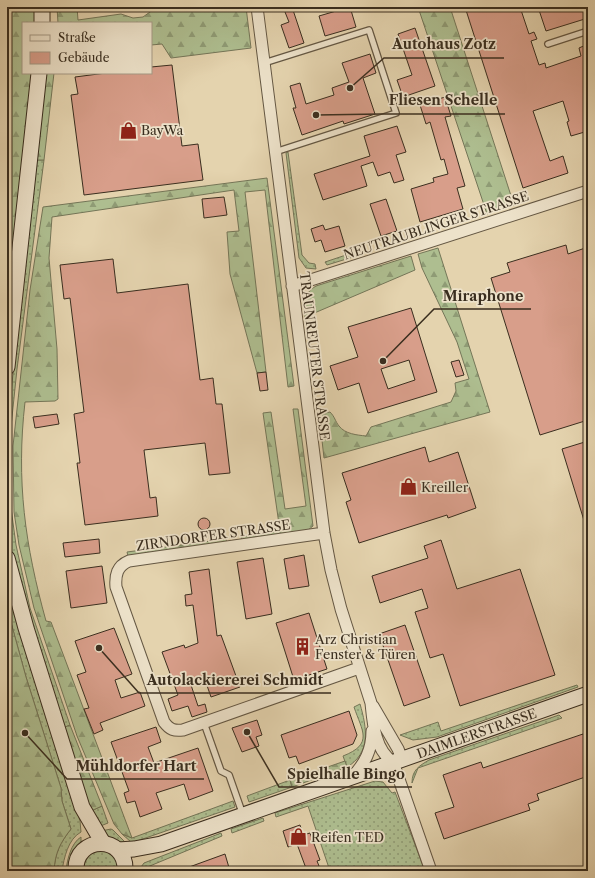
<svg xmlns="http://www.w3.org/2000/svg" width="595" height="878" font-family="'Libre Caslon Text',serif">
	<style>
		.grass { fill: url(#grass-dots); stroke: #747658 }
		.forest { fill: url(#forest-firs); stroke: #747658 }
		.building { fill: #d89e8a; stroke: #3a2e1f; fill-rule: evenodd }
		.lines { fill: none; stroke-linecap: round; stroke-linejoin: round }
		.lane-casing { stroke: #645743; stroke-width: 8 }
		.street-casing { stroke: #645743; stroke-width: 13 }
		.secondary-casing { stroke: #3a2e1f; stroke-width: 17 }
		.lane { stroke: #ede2ca; stroke-width: 5.5 }
		.street { stroke: #ede2ca; stroke-width: 11 }
		.secondary { stroke: #ede2ca; stroke-width: 15 }
		.labels { text-anchor: middle; dominant-baseline: central; stroke-width: 3.5; stroke-linejoin: round; paint-order: stroke }
		.poi-label { font-size: 13px; fill: #3a2e1f; stroke: #ede2ca; text-anchor: start }
		.street-label { font-size: 13px; fill: #3a2e1f; stroke: #ede2ca }
		.leader { fill: none; stroke: #3a2e1f; stroke-width: 1.5 }
		.callout-dot { fill: #3a2e1f; stroke: #ede2ca; stroke-width: 1.5 }
		.callout-label { font-size: 14px; text-anchor: middle; font-weight: bold; fill: #3a2e1f; stroke: #ede2ca; stroke-width: 3.5; stroke-linejoin: round; paint-order: stroke }
	</style>
	<defs>
		<pattern id="grass-dots" width="8" height="8" patternUnits="userSpaceOnUse"><rect width="8" height="8" fill="#aebe90"/><path d="M2 2h.1M6 6h.1" fill="none" stroke="#8f9b75" stroke-width="1.8" stroke-linecap="round"/></pattern>
		<pattern id="forest-firs" width="22" height="20" patternUnits="userSpaceOnUse"><rect width="22" height="20" fill="#aebe90"/><path d="M5 1l3.5 6h-7zM16 11l3.5 6h-7z" fill="#8f9b75"/></pattern>
	</defs>
	<rect width="100%" height="100%" fill="#e4d3ae"/>
	<filter id="stains"><feTurbulence type="fractalNoise" baseFrequency=".005" numOctaves="4"/><feColorMatrix values="0 0 0 0 .2 0 0 0 0 .09 0 0 0 0 .02 0 0 0 .5 -.17"/></filter>
	<radialGradient id="worn" r=".72"><stop offset=".6" stop-color="#630" stop-opacity="0"/><stop offset="1" stop-color="#630" stop-opacity=".3"/></radialGradient>
	<path class="grass" d="M288,152L302,255L309,263L315,264L316,269L306,268L299,258L286,153Z
		M36,160H44L17,369L9,446V493L16,545L30,608L70,725L63,728L12,556L7,526V430Z
		M352,253L353,257L327,265L325,262Z
		M7,582L80,821L81,832C68,839 64,858 62,871H54C55,853 60,843 71,829L62,801L61,788L26,677L7,608Z
		M577,685L578,687L437,737L413,740L400,735L438,722L441,731Z
		M360,704C367,728 371,753 347,767L343,756C374,744 362,731 354,707Z
		M559,715L562,718L418,768L412,783C412,770 419,766 429,760Z
		M290,780L292,787L249,802L247,796Z
		M375,781L383,782L392,793L395,792L425,871H330L308,806L276,817L275,813Z
		M233,801L235,807L134,842H131L122,834L132,838Z
		M102,806L108,823L98,827L91,811Z
		M263,818L264,821L232,833L231,829Z
		M111,829L113,830L125,842L122,844L107,837L101,831Z
		M221,833L222,836L145,868L144,871H141V867L144,863Z
		M81,837V845L69,871H66C67,860 71,843 81,837Z
		M102,849L114,855L120,871H83C84,857 89,854 102,849Z"/>
	<path class="forest" d="M7,7H36V23H23V73H33L7,319Z
		M57,7H77L78,20L121,14L133,18L143,17L157,7H246L251,48L171,58L162,44L151,45V23H58Z
		M418,7H450L514,205L487,214Z
		M45,73H54L44,160H36Z
		M267,178L294,386L288,387L265,190L245,192L266,372L257,373L230,274L227,232L239,231L234,190L52,217L49,258L57,349L58,399L55,401L25,402C16,481 25,545 46,621L51,622L132,838L122,834L114,824L77,736L34,608L19,545L14,512L13,446L30,290L43,207Z
		M438,248L490,412L324,458L319,414L330,412C335,417 335,421 339,426C345,434 357,435 366,436L371,427L451,402L456,391L455,383L469,379L457,342L422,268L418,254Z
		M411,256L415,270L305,317C303,303 303,294 316,286Z
		M293,409H298L313,526L308,530L242,541L241,537L280,531L263,413L271,412L285,509L306,506Z
		M226,539L227,543L128,556L127,552Z
		M7,608L26,677L61,788L62,801L71,829C60,843 55,853 54,871H7Z
		M70,725L102,806L91,811L63,728Z
		M345,761L347,767L292,787L290,780Z"/>
	<path class="building" d="M283,7H292L304,43L289,48L281,25L289,22Z
		M350,7L356,27L325,36L319,16Z
		M465,7H520L529,34L534,32L537,39L531,41L539,65L545,63L546,68L581,56L579,48L588,44V131L571,136L567,122L569,121L563,101L533,111L550,161L563,156L568,173L523,188Z
		M538,7H588V18L546,31Z
		M415,28L435,86L403,97L397,80L412,75L398,34Z
		M370,54L376,73L363,78L375,114L344,124L343,121L302,135L293,108H296L290,86L300,83L306,104L334,95L332,88L349,82L342,63Z
		M172,65L182,146L198,144L203,180L84,195L71,95L78,94L75,77L106,73H151V67Z
		M445,97L451,116L445,117L465,186L457,188L463,209L420,222L411,189L434,182L433,178L448,174L444,159L441,160L430,122L426,124L420,105Z
		M397,126L406,152L396,155L404,180L394,183L390,172L378,176L373,162L361,166L367,186L323,200L314,174L370,156L364,136Z
		M224,197L227,215L204,218L202,199Z
		M386,199L397,231L381,236L370,204Z
		M323,225L325,230L339,226L345,246L325,252L321,240L315,242L311,229Z
		M566,245L568,254L588,247V420L540,435L491,278L510,272L507,263Z
		M113,259L117,293L188,284L200,380L213,378L216,404H222L230,473L209,475L205,443L144,450L150,498L156,497L158,516L85,525L77,463H80L74,414L84,412L70,298L64,299L60,265Z
		M411,308L437,392L368,413L359,383L338,390L330,366L358,357L348,327ZM409,360L415,380L388,389L381,369Z
		M459,360L464,375L456,377L451,362Z
		M266,372L268,390L260,391L257,373Z
		M57,414L59,424L35,428L33,417Z
		M588,441V527H586L562,449Z
		M425,447L429,462L458,452L476,508L448,518L447,515L359,543L346,502L351,500L342,473Z
		M198 524a6 6 0 1 1 12 0a6 6 0 1 1-12 0Z
		M99,539L100,553L65,557L63,543Z
		M441,540L457,589L520,569L555,675L460,706L443,654L430,658L415,612L428,608L422,589L380,603L372,576L428,558L424,546Z
		M304,555L309,586L289,589L284,559Z
		M263,558L272,614L246,619L237,562Z
		M102,566L107,603L71,608L66,571Z
		M209,569L217,636L221,635L240,687L211,697L204,677L190,682L198,706L205,704L207,712L192,717L188,706L172,711L168,699L178,695L162,652L184,645L185,648L198,643L193,605L186,606L185,595L192,594L189,572Z
		M309,613L327,669L294,680L276,623Z
		M405,625L430,697L404,706L379,634Z
		M114,628L132,674L115,680L121,698L140,692L145,706L100,723L103,730L94,734L84,709L89,708L77,675L86,672L75,641Z
		M349,711L357,735L353,744L299,764L296,756L289,758L281,735Z
		M257,720L262,735L256,737L259,746L242,752L232,728Z
		M156,727L161,742L148,747L154,763L198,748L213,791L189,800L184,784L156,793L162,809L140,817L135,801L127,803L124,793L129,791L111,742Z
		M583,734L588,749V776L537,794L539,800L528,804L530,810L444,839L435,813L454,807L443,775L481,762L483,768Z
		M300,825L303,835L310,833L320,860L317,861L321,871H307L297,844L288,847L283,831Z
		M225,854L230,871H181V870Z"/>
	<g class="lines">
		<defs>
			<path id="lane" d="M548,44L588,31
				M264,63L369,30L396,113L275,152
				M204,723L221,771L229,775L243,815"/>
			<path id="street" d="M257,7L324,533L331,570L341,609L371,703C373,724 375,750 393,762L431,871
				M292,286L588,191
				M324,533L129,561C117,566 115,575 116,587L164,722C170,730 174,731 183,730L359,668
				M373,706L398,749L402,759
				M353,776C365,763 372,750 372,731"/>
			<g id="secondary">
				<path d="M42,23V7"/>
				<path d="M7,367L39,73"/>
				<path d="M7,558L26,628L82,807L103,843"/>
				<path id="s1" d="M118,850L134,849L161,844L588,694"/>
				<path d="M76,871C74,835 127,834 125,871"/>
			</g>
		</defs>
		<use href="#lane" class="lane-casing"/>
		<use href="#street" class="street-casing"/>
		<use href="#secondary" class="secondary-casing"/>
		<use href="#lane" class="lane"/>
		<use href="#street" class="street"/>
		<use href="#secondary" class="secondary"/>
	</g>
	<defs>
		<symbol id="shop-bare" viewBox="-9 -9 18 18"><path d="M-5-2.5h2.3a2.7 3.5 0 0 1 5.4 0H5L5.5 6h-11ZM-1.5-2.5h3a1.5 2.3 0 0 0-3 0Z" fill="#8f2418" stroke="#ede2ca" stroke-width="2.5" paint-order="stroke"/></symbol>
		<symbol id="building-bare" viewBox="-9 -9 18 18"><path d="M-4-6H4V6H1V3H-1V6H-4ZM-2.5-4.3h1.7v1.8h-1.7ZM.8-4.3h1.7v1.8H.8ZM-2.5-1h1.7V.8h-1.7ZM.8-1h1.7V.8H.8Z" fill="#8f2418" stroke="#ede2ca" stroke-width="2.5" paint-order="stroke"/></symbol>
	</defs>
	<g fill-rule="evenodd">
		<use href="#shop-bare" x="116" y="118" width="25" height="25"/>
		<use href="#shop-bare" x="396" y="474" width="25" height="25"/>
		<use href="#building-bare" x="290" y="634" width="25" height="25"/>
		<use href="#shop-bare" x="286" y="824" width="25" height="25"/>
	</g>
	<g class="labels">
		<g class="poi-label">
			<text x="141" y="130">BayWa</text>
			<text x="421" y="487">Kreiller</text>
			<text x="315" y="639">Arz Christian<tspan x="315" dy="15">Fenster &amp; Türen</tspan></text>
			<text x="311" y="837">Reifen TED</text>
		</g>
		<g class="street-label">
			<text transform="translate(436 225) rotate(-18)">NEUTRAUBLINGER STRASSE</text>
			<text transform="translate(315 356) rotate(83)">TRAUNREUTER STRASSE</text>
			<text transform="translate(213 535) rotate(-8)">ZIRNDORFER STRASSE</text>
			<text stroke="none"><textPath href="#s1" startOffset="378">DAIMLERSTRASSE</textPath></text>
		</g>
	</g>
	<path class="leader" d="M350 88L384 58H504M316 115L381 114H505M383 361L434 309H531M99 648L139 693H331M25 733L67 779H204M247 732L279 787H412"/>
	<g class="callout-dot">
		<circle cx="350" cy="88" r="4"/>
		<circle cx="316" cy="115" r="4"/>
		<circle cx="383" cy="361" r="4"/>
		<circle cx="99" cy="648" r="4"/>
		<circle cx="25" cy="733" r="4"/>
		<circle cx="247" cy="732" r="4"/>
	</g>
	<g class="callout-label">
		<text x="444" y="49">Autohaus Zotz</text>
		<text x="443" y="105">Fliesen Schelle</text>
		<text x="483" y="301">Miraphone</text>
		<text x="235" y="685">Autolackiererei Schmidt</text>
		<text x="136" y="771">Mühldorfer Hart</text>
		<text x="346" y="779">Spielhalle Bingo</text>
	</g>
	<rect width="595" height="878" fill="none" stroke="#e4d3ae" stroke-width="24"/>
	<rect x="8" y="8" width="579" height="862" fill="none" stroke="#3a2e1f" stroke-width="2"/>
	<rect x="12" y="12" width="571" height="854" fill="none" stroke="#3a2e1f"/>
	<rect x="22" y="22" width="130" height="52" fill="#ede2ca" stroke="#a59a86"/>
	<rect x="30" y="35" width="20" height="6" fill="#ede2ca" stroke="#a59a86"/>
	<text x="58" y="42" font-size="12" fill="#3a2e1f">Straße</text>
	<rect x="30" y="52" width="20" height="12" fill="#d89e8a" stroke="#a59a86"/>
	<text x="58" y="62" font-size="12" fill="#3a2e1f">Gebäude</text>
	<rect width="100%" height="100%" filter="url(#stains)"/>
	<rect width="100%" height="100%" fill="url(#worn)"/>
</svg>
